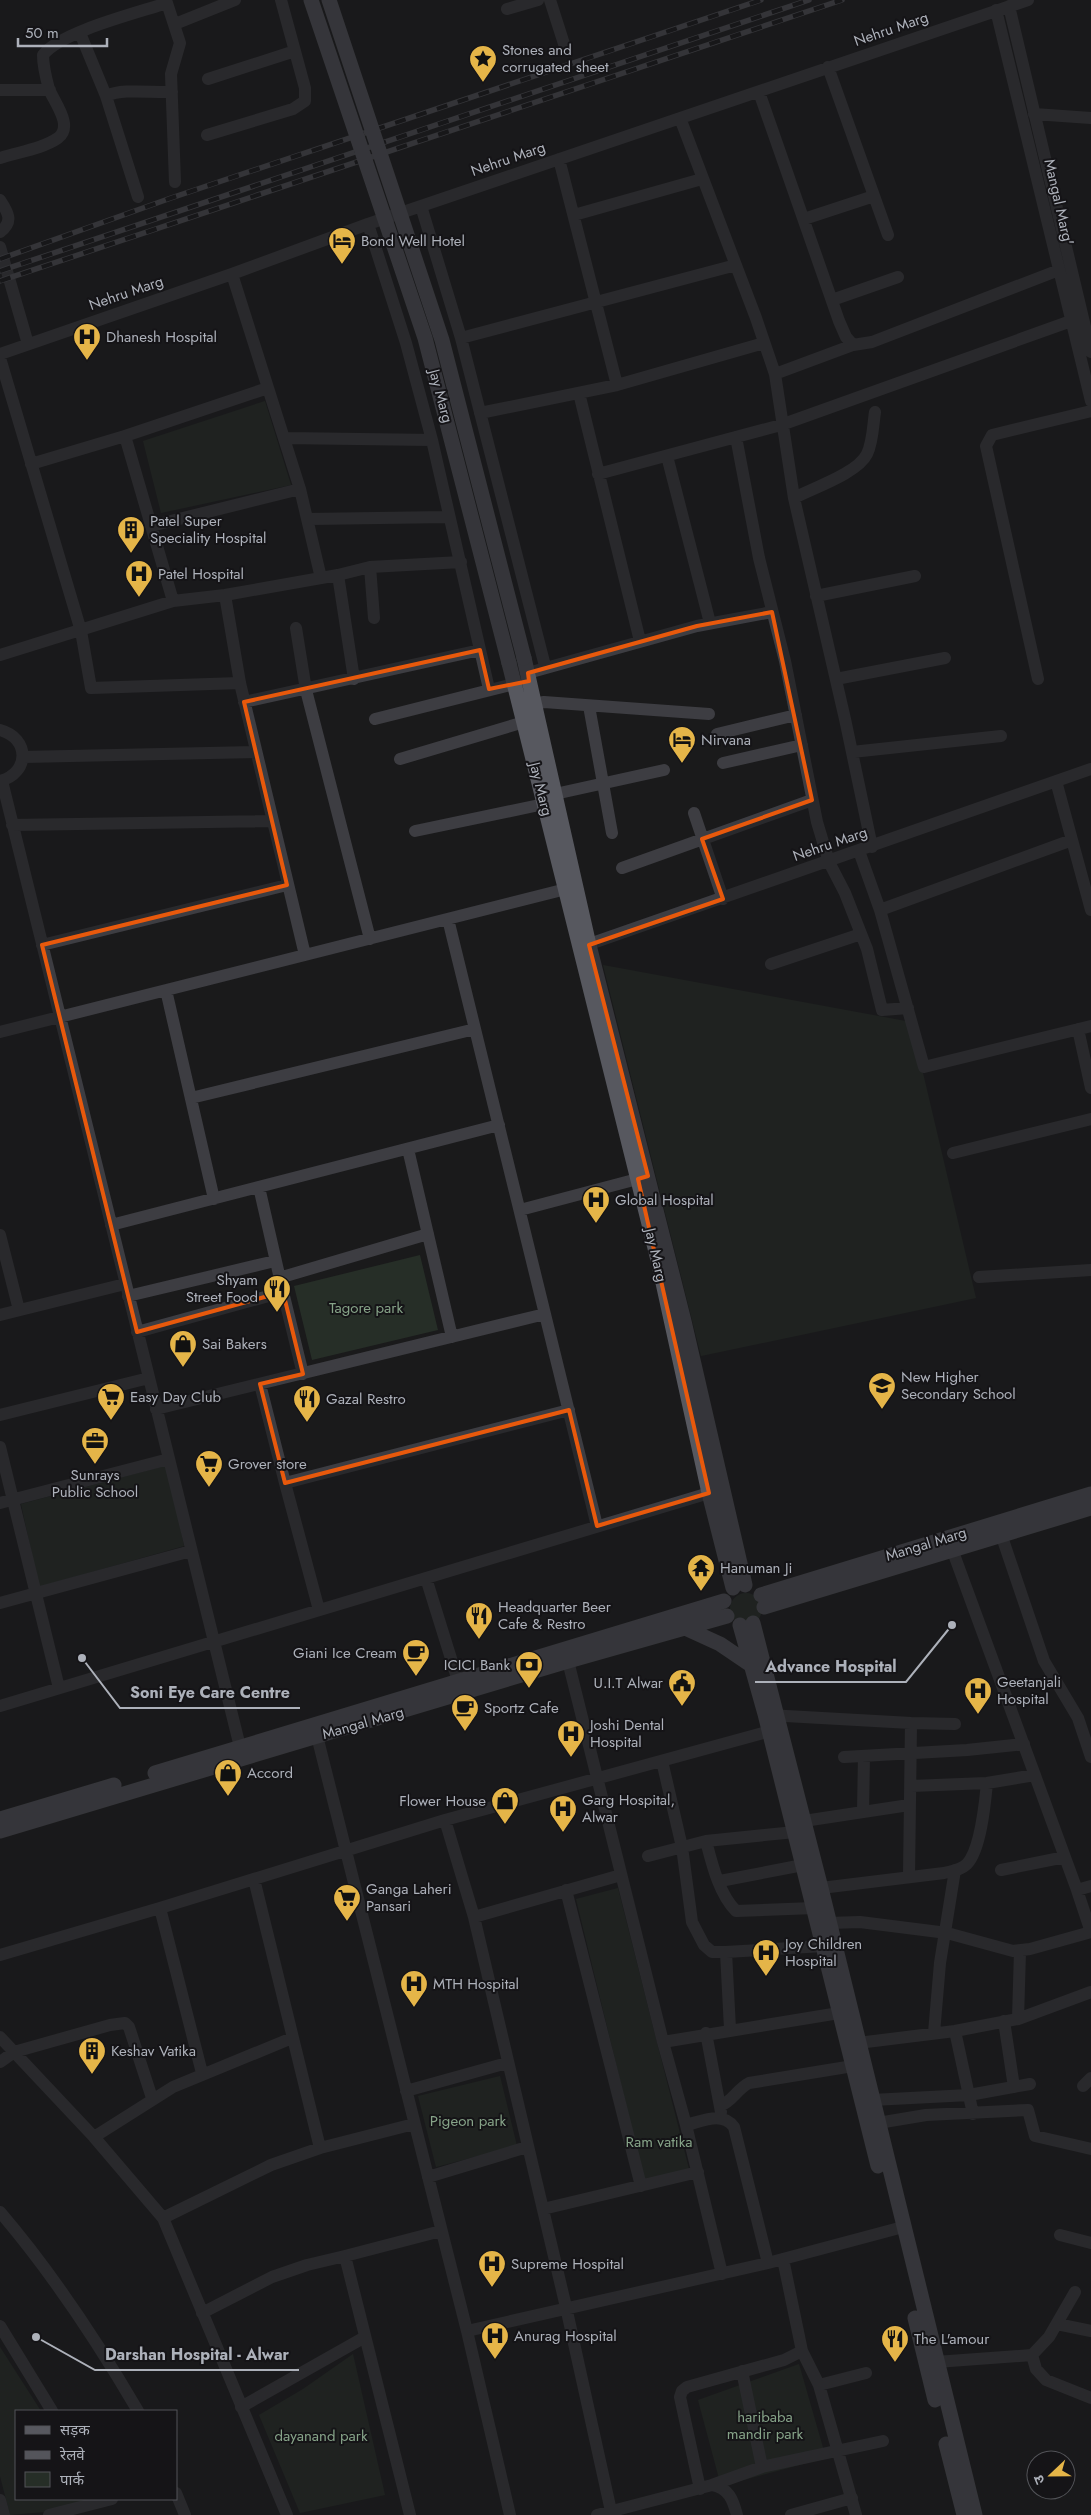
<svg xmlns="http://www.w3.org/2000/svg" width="1091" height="2515" font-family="Jost,'Noto Sans Devanagari',sans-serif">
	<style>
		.green { fill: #262e27 }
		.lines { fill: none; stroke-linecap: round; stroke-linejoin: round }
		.minor { stroke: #3d3d42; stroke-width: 12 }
		.major { stroke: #57585f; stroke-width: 15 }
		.rail-casing { stroke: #54555b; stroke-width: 5.5 }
		.rail { stroke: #151417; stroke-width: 4; stroke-dasharray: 11; stroke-linecap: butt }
		.major-bridge { stroke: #57585f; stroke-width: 15 }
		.marked { fill: none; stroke: #e8590c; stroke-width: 4; stroke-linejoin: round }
		.labels { text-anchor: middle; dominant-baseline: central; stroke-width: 4; stroke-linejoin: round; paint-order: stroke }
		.street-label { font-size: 15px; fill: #adb1ba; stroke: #151417 }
		.poi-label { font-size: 15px; fill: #adb1ba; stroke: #151417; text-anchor: start }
		.park-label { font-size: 15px; fill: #86a388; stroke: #151417 }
		.leader { fill: none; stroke: #adb1ba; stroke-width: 2 }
		.callout-dot { fill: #adb1ba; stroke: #151417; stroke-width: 2 }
		.callout-label { font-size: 16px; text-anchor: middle; font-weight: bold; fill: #adb1ba; stroke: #151417; stroke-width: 4; stroke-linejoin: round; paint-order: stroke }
	</style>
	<rect width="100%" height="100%" fill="#1a1a1b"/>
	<path class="green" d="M265,401L291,485L161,513L143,441Z
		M603,965L911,1022L976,1298L701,1356Z
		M420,1255L438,1330L312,1360L294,1286Z
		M168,1465L184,1546L39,1587L21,1504Z
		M730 1609a16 16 0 1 1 32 0a16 16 0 1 1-32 0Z
		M618,1888L690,2173L645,2183L576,1899Z
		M500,2076L517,2146L436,2167L418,2096Z
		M0,2347L41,2411H16V2499H96L67,2510L10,2515L0,2476Z
		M353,2354L385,2495L300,2513L259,2415L303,2389Z
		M799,2364L826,2458L721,2486L698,2400Z"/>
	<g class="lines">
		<path class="minor" d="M166,0L180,43L171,74L175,182
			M550,0L565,47
			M1009,6L1091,352
			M507,9L538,0
			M996,10L1091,401
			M175,24L235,0
			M80,33L106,96L138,197
			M828,67L888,235
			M208,79L295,51
			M0,90H50
			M759,92L839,321L846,337L853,345L872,342L1059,270
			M106,96C123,88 151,93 172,92
			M1034,114L1091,118
			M680,118L756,318L775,374L794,498L845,719L872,847
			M207,135L293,109L305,101V88L281,0
			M0,158C18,152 42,149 58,138C74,126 54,102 49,89C46,78 43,66 43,55C60,32 137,13 167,3
			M559,159L617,385
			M0,200C8,212 14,222 0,232
			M421,206L461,338L545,666
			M574,215L702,179
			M804,219L874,196
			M368,224L406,343L432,440L489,689
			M0,247L28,344
			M232,274L300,489L321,578
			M832,300L898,277
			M461,338L736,265
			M0,354L232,274L368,224L1028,0
			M0,358L81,631L91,688L240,683
			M775,374L853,345
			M579,393L640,641
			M480,413L617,385L764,343
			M736,437L759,558L785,661L817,822L829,862L845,893L867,949L882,1010L908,1008
			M285,438L432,440
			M667,456L710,623
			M31,464L125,436
			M598,474L781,425L1071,321
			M794,498C813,488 858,473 867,454C873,442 873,425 875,412
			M309,519L448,517
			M151,526L300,489
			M370,567L374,618
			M338,575L354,679
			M225,595L240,683L305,955
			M816,596L915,576
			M173,601L125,436L268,388
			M296,628L306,690L370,939
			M0,655L173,601L225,595L338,575L370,567L461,562
			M528,673L697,626L772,612
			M836,679L945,658
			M1038,679L986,446L992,435L1091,411
			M244,702L480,650
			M534,704L544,702L709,714
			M589,706L612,833
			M375,719L514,684
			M0,730C30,738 30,773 0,781
			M717,734L796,715
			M852,752L1001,736
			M23,757L256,752
			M400,759L524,722
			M723,763L802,745
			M2,781L242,1755
			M1056,781L1091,910
			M555,794L664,770
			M694,813L723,899
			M12,825L272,821
			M415,831L544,804
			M859,851L880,910L924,1067L1091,1026
			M622,868L812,800
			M880,910L1072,840
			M448,919L597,1526
			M42,945L287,885
			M581,947L1091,769
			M771,964L861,934
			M166,990L214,1199
			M1078,1029L1091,1088
			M0,1032L574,887
			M191,1098L475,1029
			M408,1149L452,1337
			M953,1153L1091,1119
			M520,1210L645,1177
			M111,1225L499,1125
			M0,1235L19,1310
			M979,1277L1091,1270
			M279,1278L428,1234
			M283,1292L303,1374
			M128,1296L275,1261
			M0,1315L125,1284
			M137,1332L283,1292L259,1187
			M260,1384L285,1483
			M156,1409L545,1314
			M0,1415L149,1378
			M0,1447L59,1688
			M0,1503L169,1459
			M1001,1534L1044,1661L1078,1718L1091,1757
			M952,1549L1077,1890L1091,1886
			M426,1578L458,1681
			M0,1603L191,1551
			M319,1610L285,1483L569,1410
			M568,1661L663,2042L686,2125L722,2274
			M0,1706L709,1493
			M768,1715L911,1723L955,1724
			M317,1736L467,2331L768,2263L903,2227
			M844,1757L967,1750L1024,1744
			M662,1761L682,1847L692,1922L704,1945L712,1952H726L823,1946
			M911,1786L987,1783L1035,1775
			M863,1812L864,1756
			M445,1820L778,1729
			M804,1821L909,1805
			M706,1841C712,1864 719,1894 736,1911L814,1908
			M648,1856L706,1841L795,1832
			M1001,1870L1065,1857
			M909,1876L911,1723
			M254,1879L320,2148
			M720,1881L803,1865
			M821,1888L944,1873C952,1871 961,1870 967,1864C981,1849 985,1803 987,1783
			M566,1890L641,2186
			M1077,1890L1091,1932
			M160,1908L202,2073
			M474,1917L621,1875
			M829,1923L860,1922L947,1933L1013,1951L1030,1949L1091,1932
			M726,1952L730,2029
			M0,1955L160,1908L445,1820L474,1917L566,2307L611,2511
			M1018,2019L1020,1951
			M1004,2021L1014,2087
			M955,2031L973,2114
			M706,2033L721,2112
			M934,2033L940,1963L955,1870
			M0,2037L94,2137L163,2218L287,2515
			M663,2042L839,2013
			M858,2043L955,2031L1018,2019L1091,1992
			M0,2062L14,2052L110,2025L125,2023L129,2027L152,2098
			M1083,2086L1091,2078
			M406,2091L507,2063
			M872,2100L969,2095L1030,2084
			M720,2106C733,2101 737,2089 749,2083L853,2066
			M878,2123L926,2115L1028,2110L1035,2136L1091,2149
			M686,2125C703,2121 722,2111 734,2127L768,2263
			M94,2137L173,2087L292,2038
			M428,2177L527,2147
			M543,2209L698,2172
			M0,2212C53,2274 97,2341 138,2411
			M163,2218L271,2165L320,2148L414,2124
			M1060,2235L1091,2243
			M345,2256L441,2231
			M202,2313L272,2277L307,2265L345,2256L410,2515
			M1057,2324L1091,2331
			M0,2326L52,2411
			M467,2331L510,2515
			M802,2351L819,2385L856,2515
			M1032,2355L1036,2369L1046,2380L1091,2398
			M936,2362L1032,2355L1049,2337L1075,2292
			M742,2371L762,2467
			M819,2385L866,2373
			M241,2407L365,2337
			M712,2485L762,2467L883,2441
			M700,2489L680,2397L682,2391L687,2387L784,2360L802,2351L783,2259
			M176,2493L185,2515
			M0,2500L4,2515
			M49,2515L112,2499
			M597,2515L712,2485C729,2488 733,2500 737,2515
			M791,2515L852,2498"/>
		<path class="major" d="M524,658L589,945L684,1321L745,1585
			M509,663L658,1260L709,1493L733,1588
			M761,1595L1091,1494
			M764,1607L1091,1508
			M753,1623L821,1888L975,2515
			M740,1625L765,1714L878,2166
			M685,1628L720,1644L751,1665
			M155,1773L724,1601
			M0,1819L114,1785
			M0,1831L568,1661L727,1616
			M915,2318L935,2400
			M946,2444L964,2515"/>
		<defs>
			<path id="rail" d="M0,259L171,198L761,0
				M0,271L809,0
				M0,281L842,0"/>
		</defs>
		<use href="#rail" class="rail-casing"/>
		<use href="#rail" class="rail"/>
		<path class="major-bridge" d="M311,0L425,338L509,663
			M329,0L442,340L524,658"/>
	</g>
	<path d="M0 0H1091V2515H0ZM772,612L812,800L702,839L723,899L589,945L648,1176L638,1179L709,1493L597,1526L569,1410L285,1483L260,1384L303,1374L283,1292L137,1332L42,945L287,885L244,702L480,650L489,689L529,681L528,673L697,626Z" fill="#1a1a1b" fill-opacity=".55" fill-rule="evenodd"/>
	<path class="marked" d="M772,612L812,800L702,839L723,899L589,945L648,1176L638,1179L709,1493L597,1526L569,1410L285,1483L260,1384L303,1374L283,1292L137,1332L42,945L287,885L244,702L480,650L489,689L529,681L528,673L697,626Z"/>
	<defs>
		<symbol id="sight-pin" viewBox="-11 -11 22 30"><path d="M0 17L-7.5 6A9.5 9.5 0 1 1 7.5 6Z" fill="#e5b548" stroke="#151417"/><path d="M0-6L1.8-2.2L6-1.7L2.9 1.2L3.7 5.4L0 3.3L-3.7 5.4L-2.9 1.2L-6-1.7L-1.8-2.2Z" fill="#111"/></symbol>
		<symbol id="hotel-pin" viewBox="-11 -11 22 30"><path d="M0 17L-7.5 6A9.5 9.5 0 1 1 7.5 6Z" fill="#e5b548" stroke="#151417"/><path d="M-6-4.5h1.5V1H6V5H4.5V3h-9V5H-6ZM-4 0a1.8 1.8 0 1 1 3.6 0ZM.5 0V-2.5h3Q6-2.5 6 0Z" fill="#111"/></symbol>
		<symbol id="hospital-pin" viewBox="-11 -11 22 30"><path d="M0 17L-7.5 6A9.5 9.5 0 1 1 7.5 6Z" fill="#e5b548" stroke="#151417"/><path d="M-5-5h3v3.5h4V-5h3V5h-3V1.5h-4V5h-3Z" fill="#111"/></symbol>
		<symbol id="building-pin" viewBox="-11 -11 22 30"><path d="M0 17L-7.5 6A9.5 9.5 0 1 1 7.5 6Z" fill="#e5b548" stroke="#151417"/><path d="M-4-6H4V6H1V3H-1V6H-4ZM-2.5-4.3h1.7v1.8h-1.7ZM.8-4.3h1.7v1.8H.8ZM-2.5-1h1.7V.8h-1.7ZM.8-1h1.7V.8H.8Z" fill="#111"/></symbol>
		<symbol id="restaurant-pin" viewBox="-11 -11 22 30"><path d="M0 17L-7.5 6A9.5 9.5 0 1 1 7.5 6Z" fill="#e5b548" stroke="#151417"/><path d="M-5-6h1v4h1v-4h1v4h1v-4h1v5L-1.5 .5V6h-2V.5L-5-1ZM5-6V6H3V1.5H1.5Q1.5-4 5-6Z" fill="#111"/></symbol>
		<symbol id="shop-pin" viewBox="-11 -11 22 30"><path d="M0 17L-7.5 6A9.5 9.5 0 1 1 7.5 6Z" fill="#e5b548" stroke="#151417"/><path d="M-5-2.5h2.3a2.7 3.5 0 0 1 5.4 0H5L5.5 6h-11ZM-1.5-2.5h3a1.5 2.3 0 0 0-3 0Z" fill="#111"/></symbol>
		<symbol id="school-pin" viewBox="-11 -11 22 30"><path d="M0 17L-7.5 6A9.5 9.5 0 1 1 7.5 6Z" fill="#e5b548" stroke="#151417"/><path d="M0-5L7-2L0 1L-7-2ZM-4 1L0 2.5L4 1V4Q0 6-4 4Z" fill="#111"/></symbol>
		<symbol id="supermarket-pin" viewBox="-11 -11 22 30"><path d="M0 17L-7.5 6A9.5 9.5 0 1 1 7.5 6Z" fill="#e5b548" stroke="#151417"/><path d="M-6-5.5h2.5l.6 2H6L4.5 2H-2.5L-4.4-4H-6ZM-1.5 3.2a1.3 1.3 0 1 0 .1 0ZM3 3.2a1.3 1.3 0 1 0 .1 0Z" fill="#111"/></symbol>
		<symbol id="office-pin" viewBox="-11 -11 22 30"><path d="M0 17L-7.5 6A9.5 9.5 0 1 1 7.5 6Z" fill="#e5b548" stroke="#151417"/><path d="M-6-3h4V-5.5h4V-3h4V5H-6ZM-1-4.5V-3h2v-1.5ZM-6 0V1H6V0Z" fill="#111"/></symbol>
		<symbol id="temple-pin" viewBox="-11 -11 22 30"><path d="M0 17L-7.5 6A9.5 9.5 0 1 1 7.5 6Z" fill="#e5b548" stroke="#151417"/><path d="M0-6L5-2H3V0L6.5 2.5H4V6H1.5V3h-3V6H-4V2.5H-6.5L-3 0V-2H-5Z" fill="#111"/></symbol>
		<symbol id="cafe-pin" viewBox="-11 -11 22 30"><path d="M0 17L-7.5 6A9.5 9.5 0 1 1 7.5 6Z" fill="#e5b548" stroke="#151417"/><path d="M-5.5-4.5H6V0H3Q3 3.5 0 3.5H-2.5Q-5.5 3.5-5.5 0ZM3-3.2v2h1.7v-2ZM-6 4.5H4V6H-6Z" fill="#111"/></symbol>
		<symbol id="bank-pin" viewBox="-11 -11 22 30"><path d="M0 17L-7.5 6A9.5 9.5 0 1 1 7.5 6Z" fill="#e5b548" stroke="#151417"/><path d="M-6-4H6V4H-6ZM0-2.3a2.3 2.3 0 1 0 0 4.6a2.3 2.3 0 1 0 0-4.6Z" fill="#111"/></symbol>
		<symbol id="civic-pin" viewBox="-11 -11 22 30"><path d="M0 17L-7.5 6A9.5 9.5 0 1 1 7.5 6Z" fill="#e5b548" stroke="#151417"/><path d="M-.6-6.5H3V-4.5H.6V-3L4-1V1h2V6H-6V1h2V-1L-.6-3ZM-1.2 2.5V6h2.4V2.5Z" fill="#111"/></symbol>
	</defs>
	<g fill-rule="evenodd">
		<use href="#sight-pin" x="467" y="43" width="32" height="43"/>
		<use href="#hotel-pin" x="326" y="225" width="32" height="43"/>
		<use href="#hospital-pin" x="71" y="321" width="32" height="43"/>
		<use href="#building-pin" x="115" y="514" width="32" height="43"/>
		<use href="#hospital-pin" x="123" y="558" width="32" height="43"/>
		<use href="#hotel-pin" x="666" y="724" width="32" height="43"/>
		<use href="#hospital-pin" x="580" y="1184" width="32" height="43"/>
		<use href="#restaurant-pin" x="261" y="1273" width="32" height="43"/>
		<use href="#shop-pin" x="167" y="1328" width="32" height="43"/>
		<use href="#school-pin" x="866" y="1370" width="32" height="43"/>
		<use href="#supermarket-pin" x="95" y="1381" width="32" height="43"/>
		<use href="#restaurant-pin" x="291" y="1383" width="32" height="43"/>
		<use href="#office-pin" x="79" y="1425" width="32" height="43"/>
		<use href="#supermarket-pin" x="193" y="1448" width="32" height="43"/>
		<use href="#temple-pin" x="685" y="1552" width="32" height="43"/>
		<use href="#restaurant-pin" x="463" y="1600" width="32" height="43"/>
		<use href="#cafe-pin" x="400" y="1637" width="32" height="43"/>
		<use href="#bank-pin" x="513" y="1649" width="32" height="43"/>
		<use href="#civic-pin" x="666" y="1667" width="32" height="43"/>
		<use href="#hospital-pin" x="962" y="1675" width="32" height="43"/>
		<use href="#cafe-pin" x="449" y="1692" width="32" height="43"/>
		<use href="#hospital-pin" x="555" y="1718" width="32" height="43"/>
		<use href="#shop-pin" x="212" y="1757" width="32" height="43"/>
		<use href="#shop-pin" x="489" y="1785" width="32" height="43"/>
		<use href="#hospital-pin" x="547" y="1793" width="32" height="43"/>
		<use href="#supermarket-pin" x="331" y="1882" width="32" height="43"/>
		<use href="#hospital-pin" x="750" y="1937" width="32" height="43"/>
		<use href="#hospital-pin" x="398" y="1968" width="32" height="43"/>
		<use href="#building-pin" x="76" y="2035" width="32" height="43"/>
		<use href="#hospital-pin" x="476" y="2248" width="32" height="43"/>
		<use href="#hospital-pin" x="479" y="2320" width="32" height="43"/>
		<use href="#restaurant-pin" x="879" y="2323" width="32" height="43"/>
	</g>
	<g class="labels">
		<g class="street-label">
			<text transform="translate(891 29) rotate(-19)">Nehru Marg</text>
			<text transform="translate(508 159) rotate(-19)">Nehru Marg</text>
			<text transform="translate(1059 202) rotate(77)">Mangal Marg'</text>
			<text transform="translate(126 293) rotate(-19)">Nehru Marg</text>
			<text transform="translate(441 396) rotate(75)">Jay Marg</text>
			<text transform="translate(541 789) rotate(76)">Jay Marg</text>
			<text transform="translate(830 844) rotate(-19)">Nehru Marg</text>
			<text transform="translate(656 1255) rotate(77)">Jay Marg</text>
			<text transform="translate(926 1544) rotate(-17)">Mangal Marg</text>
			<text transform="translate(363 1723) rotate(-16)">Mangal Marg</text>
		</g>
		<g class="poi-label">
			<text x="502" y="50">Stones and<tspan x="502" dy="17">corrugated sheet</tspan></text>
			<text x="361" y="241">Bond Well Hotel</text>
			<text x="106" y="337">Dhanesh Hospital</text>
			<text x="150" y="521">Patel Super<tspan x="150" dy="17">Speciality Hospital</tspan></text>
			<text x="158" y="574">Patel Hospital</text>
			<text x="701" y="740">Nirvana</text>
			<text x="615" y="1200">Global Hospital</text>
			<text x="258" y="1280" text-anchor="end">Shyam<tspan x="258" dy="17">Street Food</tspan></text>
			<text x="202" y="1344">Sai Bakers</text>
			<text x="901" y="1377">New Higher<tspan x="901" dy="17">Secondary School</tspan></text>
			<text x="130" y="1397">Easy Day Club</text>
			<text x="326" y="1399">Gazal Restro</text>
			<text x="228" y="1464">Grover store</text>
			<text x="95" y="1475" text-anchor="middle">Sunrays<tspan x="95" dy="17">Public School</tspan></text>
			<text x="720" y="1568">Hanuman Ji</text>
			<text x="498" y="1607">Headquarter Beer<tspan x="498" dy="17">Cafe &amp; Restro</tspan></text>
			<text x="397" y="1653" text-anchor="end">Giani Ice Cream</text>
			<text x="510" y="1665" text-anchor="end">ICICI Bank</text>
			<text x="997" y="1682">Geetanjali<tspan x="997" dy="17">Hospital</tspan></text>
			<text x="663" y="1683" text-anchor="end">U.I.T Alwar</text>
			<text x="484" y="1708">Sportz Cafe</text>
			<text x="590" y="1725">Joshi Dental<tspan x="590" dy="17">Hospital</tspan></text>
			<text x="247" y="1773">Accord</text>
			<text x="582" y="1800">Garg Hospital,<tspan x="582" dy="17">Alwar</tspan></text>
			<text x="486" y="1801" text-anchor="end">Flower House</text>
			<text x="366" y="1889">Ganga Laheri<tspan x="366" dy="17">Pansari</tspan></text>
			<text x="785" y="1944">Joy Children<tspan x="785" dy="17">Hospital</tspan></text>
			<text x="433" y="1984">MTH Hospital</text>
			<text x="111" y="2051">Keshav Vatika</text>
			<text x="511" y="2264">Supreme Hospital</text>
			<text x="514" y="2336">Anurag Hospital</text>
			<text x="914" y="2339">The L'amour</text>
		</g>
		<g class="park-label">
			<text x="366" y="1308">Tagore park</text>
			<text x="468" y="2121">Pigeon park</text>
			<text x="659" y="2142">Ram vatika</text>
			<text x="765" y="2417">haribaba<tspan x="765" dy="17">mandir park</tspan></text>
			<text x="321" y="2436">dayanand park</text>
		</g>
	</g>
	<path class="leader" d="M952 1625L906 1682H755M82 1658L120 1708H300M36 2337L95 2370H299"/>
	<g class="callout-dot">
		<circle cx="952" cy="1625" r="5"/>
		<circle cx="82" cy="1658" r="5"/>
		<circle cx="36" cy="2337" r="5"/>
	</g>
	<g class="callout-label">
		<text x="831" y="1672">Advance Hospital</text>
		<text x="210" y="1698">Soni Eye Care Centre</text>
		<text x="197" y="2360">Darshan Hospital - Alwar</text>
	</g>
	<rect x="15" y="2410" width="162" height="90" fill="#151417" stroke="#525358"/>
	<rect x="25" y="2426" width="25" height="8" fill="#57585f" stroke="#525358"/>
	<text x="60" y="2435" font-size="15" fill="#adb1ba">सड़क</text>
	<rect x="25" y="2451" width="25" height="8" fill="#54555b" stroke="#525358"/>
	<text x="60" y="2460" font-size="15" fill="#adb1ba">रेलवे</text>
	<rect x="25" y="2472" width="25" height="15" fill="#262e27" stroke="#525358"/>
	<text x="60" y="2485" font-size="15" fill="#adb1ba">पार्क</text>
	<g transform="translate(1051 2475) rotate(248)"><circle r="24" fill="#151417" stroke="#525358"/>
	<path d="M0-4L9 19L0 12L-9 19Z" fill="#e5b548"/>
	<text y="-8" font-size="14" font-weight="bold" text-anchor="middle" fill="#adb1ba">उ</text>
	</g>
	<path d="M18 38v8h89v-8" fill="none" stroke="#adb1ba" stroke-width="2.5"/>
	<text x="25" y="38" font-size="15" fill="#adb1ba" stroke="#151417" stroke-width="4" paint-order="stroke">50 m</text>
</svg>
